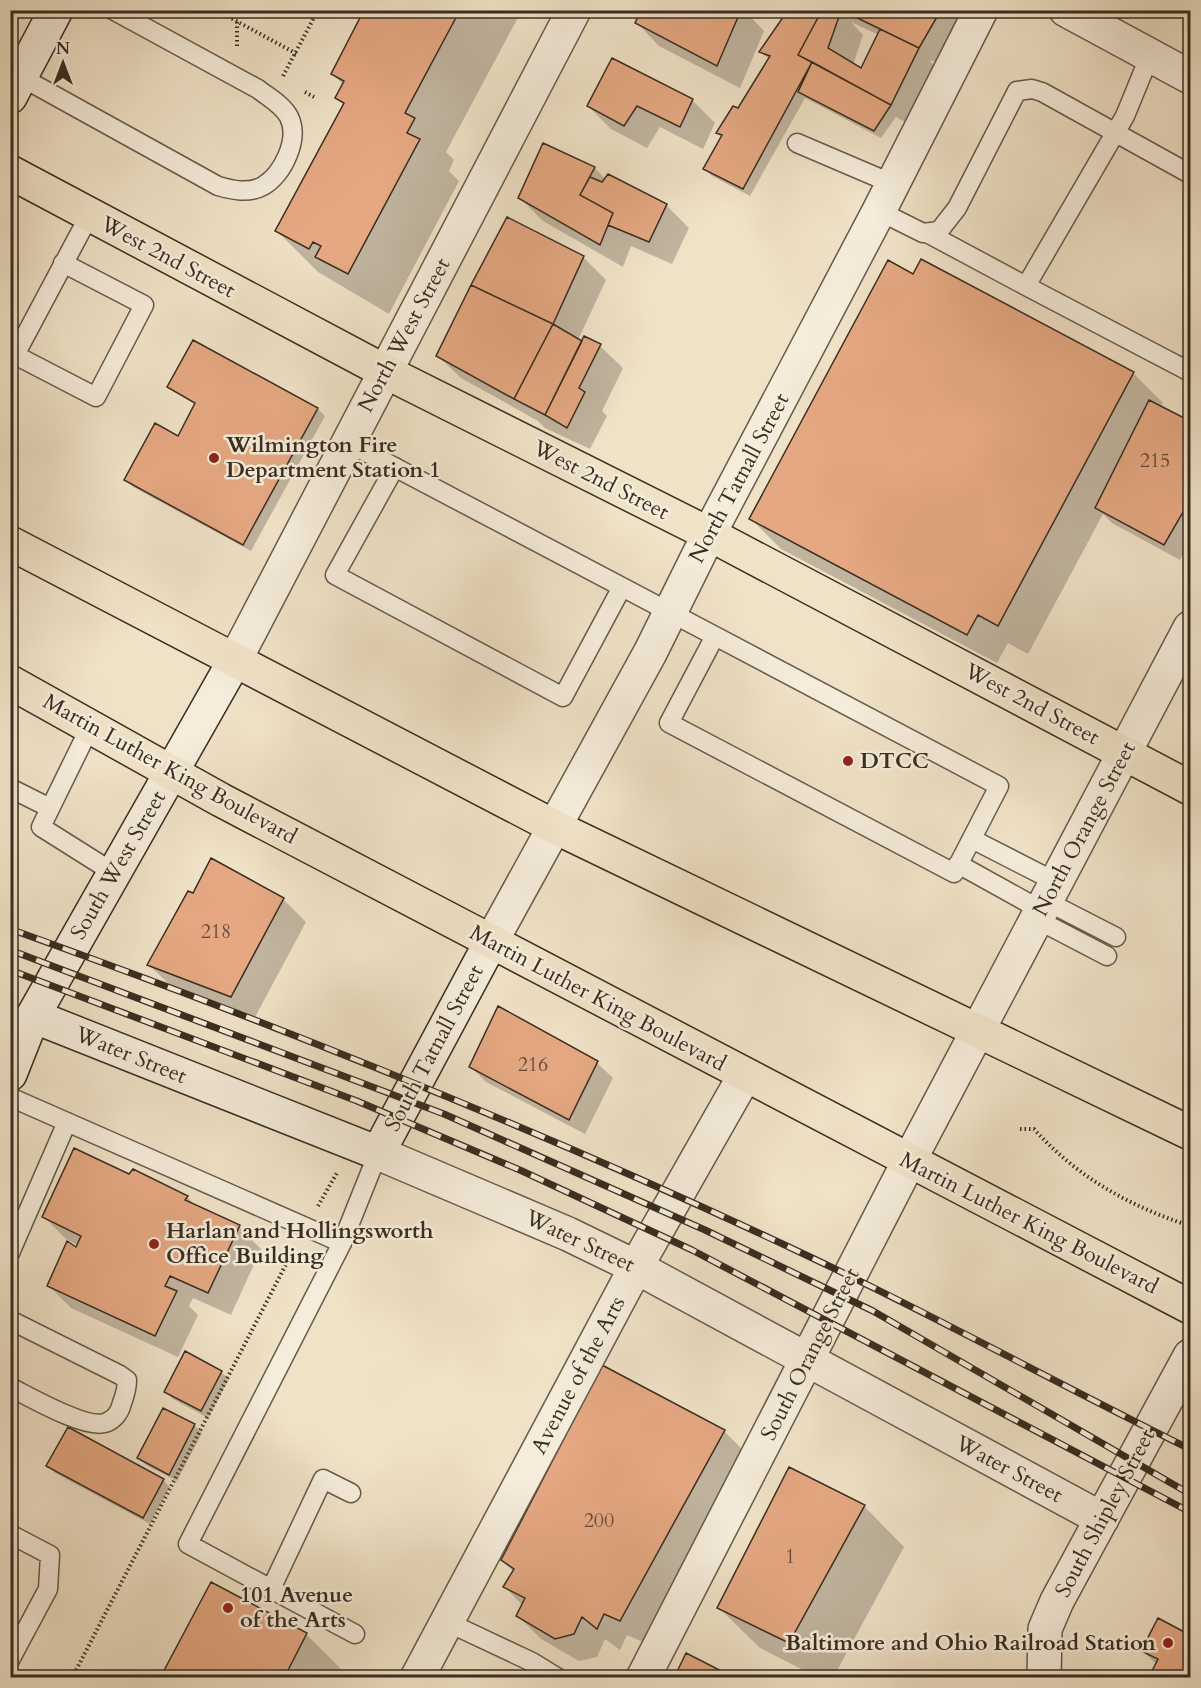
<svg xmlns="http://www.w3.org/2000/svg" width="1201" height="1688" font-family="Cardo,serif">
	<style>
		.shadow { fill: #0003; fill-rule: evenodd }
		.building { fill: #e5a882; stroke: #382d20; stroke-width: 1.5 }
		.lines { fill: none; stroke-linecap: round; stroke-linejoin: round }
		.lane-casing { stroke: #665a4a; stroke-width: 21 }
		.street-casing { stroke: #665a4a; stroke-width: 36 }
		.secondary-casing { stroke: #382d20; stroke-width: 36 }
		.primary-casing { stroke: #382d20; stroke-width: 36 }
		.path { stroke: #382d20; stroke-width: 4; stroke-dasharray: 1.5 3; stroke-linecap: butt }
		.lane { stroke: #f5ecdb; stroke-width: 18 }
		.street { stroke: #f5ecdb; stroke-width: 33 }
		.secondary { stroke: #f5ecdb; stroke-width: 33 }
		.primary { stroke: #f0e2c7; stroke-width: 33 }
		.rail-casing { stroke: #382d20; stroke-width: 7 }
		.rail { stroke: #f5ecdb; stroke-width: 4.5; stroke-dasharray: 14; stroke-linecap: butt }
		.poi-dot { fill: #8f2418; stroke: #f5ecdb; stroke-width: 2 }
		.labels { text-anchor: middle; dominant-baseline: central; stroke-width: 5; stroke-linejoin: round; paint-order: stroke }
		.number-label { font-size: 20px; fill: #634c38 }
		.street-label { font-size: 22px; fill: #382d20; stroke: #f5ecdb }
		.poi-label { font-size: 22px; font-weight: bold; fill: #382d20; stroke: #f5ecdb; text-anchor: start }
	</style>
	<rect width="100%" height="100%" fill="#f0e2c7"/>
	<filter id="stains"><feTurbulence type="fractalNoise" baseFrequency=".00333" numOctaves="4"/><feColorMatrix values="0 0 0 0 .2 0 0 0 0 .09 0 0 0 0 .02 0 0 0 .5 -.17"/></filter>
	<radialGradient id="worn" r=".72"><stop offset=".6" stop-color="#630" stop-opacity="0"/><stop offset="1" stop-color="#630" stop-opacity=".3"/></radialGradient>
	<path class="shadow" d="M361,10H522L446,152L454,160L449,171L459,181L389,314L318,272L277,231L344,105L337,98L344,85L332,74L365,12Z
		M643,10H744L764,31L740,88L659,46L637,23Z
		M790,10H965L935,62L929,60L941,72L914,127L896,117L881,138L805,98L750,196L712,176L705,169L722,138L718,133L739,110L769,59L761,52ZM851,22L879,35L861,70L853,65L863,35Z
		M692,100L715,123L703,149L660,127L647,148L611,129L588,106Z
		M544,145L595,168L606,180L666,205L689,228L672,264L631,246L623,267L543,221L520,198Z
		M583,257L606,280L578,340L600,346L623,368L602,411L607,416L590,449L545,428L538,421L461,378L438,356Z
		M914,276L1133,373L1163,403L1160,407L1190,422V541L1180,560L1112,523L1103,514L1028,654L1008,643L997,663L781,549L751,519Z
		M194,342L318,409L325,416L251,551L133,487L126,480L178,438L196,405L169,387Z
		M194,895L283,899L306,922L254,1019L172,987L149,965Z
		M498,1008L597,1063L613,1078L585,1134L486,1082L470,1066Z
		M130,1176L187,1197L198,1208L239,1227L261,1249L231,1315L193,1298L189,1306L198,1315L178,1357L71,1308L48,1285L78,1245L67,1240L44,1217Z
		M602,1367L725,1432L747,1454L643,1642L627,1635L620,1650L605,1639L597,1657L579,1661L541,1639L518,1616L523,1606L505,1587L514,1572L502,1560Z
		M221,1372L229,1379L208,1418L173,1399L165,1391Z
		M164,1410L195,1426L202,1433L177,1481L146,1465L139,1458Z
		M48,1466L163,1480L170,1487L150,1524L55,1473Z
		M864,1506L904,1547L833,1678H819L760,1648L719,1608Z
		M1158,1620L1190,1637V1678H1158L1153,1672L1157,1665L1143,1651Z
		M306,1634L347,1675L346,1678H162Z"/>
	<path class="building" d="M364,10H460L405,113L415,118L407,133L420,139L348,274L315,257L321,246L313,242L309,249L275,231L344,103L335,98L344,81L331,74Z
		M641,10H741L717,66L635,23Z
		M788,10H822L798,55L812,62L743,189L703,169L722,135L716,133L733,106L738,108L770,56L759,52Z
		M822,10L841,11L828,48L861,68L880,29L919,48L891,105L798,55Z
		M841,10H941L919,48Z
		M612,58L693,99L680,127L637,106L624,126L587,106Z
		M812,62L891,105L874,131L798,92Z
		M543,143L595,167L580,195L613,213L600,245L518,198Z
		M608,174L667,204L649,242L608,225L613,213L580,195L590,177L602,182Z
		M507,217L584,256L553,324L471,285Z
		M921,259L1134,372L998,626L978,615L967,635L749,519L888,260L913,274Z
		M471,285L553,324L514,399L436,356Z
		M553,324L582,341L545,415L514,399Z
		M584,336L601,344L579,388L585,392L567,428L545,415Z
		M193,340L318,408L243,545L124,480L155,423L178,436L195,403L167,387Z
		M1149,400L1190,421V500L1164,545L1095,508Z
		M211,858L284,898L231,997L147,965L188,891L193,893Z
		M498,1006L598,1061L569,1120L469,1067Z
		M74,1148L129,1174L133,1169L188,1196L185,1200L240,1225L208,1293L170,1276L165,1286L177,1291L155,1336L47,1286L67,1241L76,1247L81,1236L42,1217Z
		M185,1351L222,1371L201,1411L164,1392Z
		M602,1365L725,1430L620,1621L604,1614L597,1629L582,1617L574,1634L555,1639L516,1616L525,1598L503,1587L514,1569L501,1560Z
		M163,1408L195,1424L169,1475L137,1458Z
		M68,1427L164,1479L143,1518L46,1466Z
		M789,1467L865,1505L789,1643L717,1608Z
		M211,1582L307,1633L284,1678H160Z
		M1158,1618L1190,1635V1678H1160L1151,1673L1158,1659L1141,1651Z
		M686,1653L735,1678H674Z"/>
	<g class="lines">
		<defs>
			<path id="lane" d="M1150,55L1125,116L1026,286L1190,372
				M21,77L218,186C232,190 249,194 263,186C283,174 300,139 289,117C283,105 268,97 258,89L113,10
				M797,143L893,184
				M879,211L923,233L939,231L957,208L1017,91L1032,89L1042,92L1190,174
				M929,234L1026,286
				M63,263L144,305L96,397L15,355L89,216
				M347,442L715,636
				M395,467L335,575L563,697L622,587
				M715,636L999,786L954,873L669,723Z
				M91,725L41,827L114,873
				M10,788L50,808
				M972,839L1056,882
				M958,864L1041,910
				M1046,901L1116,937
				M1036,919L1107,956
				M10,1097L342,1243
				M10,1253L67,1122
				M10,1320L120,1375L127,1380C127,1388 125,1395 122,1403C120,1412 114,1420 105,1423C85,1429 30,1397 10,1387
				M351,1493L323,1479L271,1589L188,1544L342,1243L378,1153
				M10,1534L50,1555L48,1589L10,1660
				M271,1589L355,1634
				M445,1621L532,1662L558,1678"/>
			<path id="street" d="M1066,10L1190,77
				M235,660L574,10
				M491,942L650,653L709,534L879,211L981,10
				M378,1153L568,1234L636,1267L1102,1519
				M417,1678L636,1267L745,1075
				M643,1678L909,1161L1190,628
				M1044,1678L1045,1629L1057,1601L1190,1356"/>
			<path id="secondary" d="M10,97L56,10
				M33,1016L378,1153L491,942
				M10,1074L33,1016L235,660"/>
			<path id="primary" d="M10,172L386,372L709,534L1190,788
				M10,543L553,826L1190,1133
				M10,682L221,800L1190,1307"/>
		</defs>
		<use href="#lane" class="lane-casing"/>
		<use href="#street" class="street-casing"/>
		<use href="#secondary" class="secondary-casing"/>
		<use href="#primary" class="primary-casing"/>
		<path class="path" d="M216,10L297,54
			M237,22V48
			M283,76L318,10
			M305,92L314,97
			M1020,1129H1034C1077,1177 1129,1206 1190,1226
			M318,1206L338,1171
			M72,1678L294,1249"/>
		<use href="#lane" class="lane"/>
		<use href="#street" class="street"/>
		<use href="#secondary" class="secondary"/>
		<use href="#primary" class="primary"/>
		<defs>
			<path id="rail" d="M10,929C281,1026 548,1133 808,1256C937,1317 1062,1386 1190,1449
				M10,950L444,1114L705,1230L873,1311L1190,1494
				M10,970L357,1101L522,1171L692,1250L1190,1512"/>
		</defs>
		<use href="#rail" class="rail-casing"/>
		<use href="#rail" class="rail"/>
	</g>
	<g class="poi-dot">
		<circle cx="214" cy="458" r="6"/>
		<circle cx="848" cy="761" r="6"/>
		<circle cx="154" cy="1244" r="6"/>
		<circle cx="228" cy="1608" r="6"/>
		<circle cx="1168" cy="1643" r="6"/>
	</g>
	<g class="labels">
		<g class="number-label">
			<text x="1155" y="460">215</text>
			<text x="216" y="931">218</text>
			<text x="533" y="1064">216</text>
			<text x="599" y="1520">200</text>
			<text x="790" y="1556">1</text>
		</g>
		<g class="street-label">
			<text transform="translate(168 257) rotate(28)">West 2nd Street</text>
			<text transform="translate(404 335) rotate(-62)">North West Street</text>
			<text transform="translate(739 478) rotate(-62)">North Tatnall Street</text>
			<text transform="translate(601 480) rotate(27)">West 2nd Street</text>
			<text transform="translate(1032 704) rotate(28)">West 2nd Street</text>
			<text transform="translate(170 769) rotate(29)">Martin Luther King Boulevard</text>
			<text transform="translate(1084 829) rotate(-62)">North Orange Street</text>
			<text transform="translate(118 865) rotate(-60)">South West Street</text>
			<text transform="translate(598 998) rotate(28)">Martin Luther King Boulevard</text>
			<text transform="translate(434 1048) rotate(-62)">South Tatnall Street</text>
			<text transform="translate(131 1055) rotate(22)">Water Street</text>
			<text transform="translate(1029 1223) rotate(27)">Martin Luther King Boulevard</text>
			<text transform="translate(580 1241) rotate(25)">Water Street</text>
			<text transform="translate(810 1354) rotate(-63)">South Orange Street</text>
			<text transform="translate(578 1375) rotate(-62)">Avenue of the Arts</text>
			<text transform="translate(1009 1469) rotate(28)">Water Street</text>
			<text transform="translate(1105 1513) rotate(-62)">South Shipley Street</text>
		</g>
		<g class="poi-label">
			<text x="226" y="445">Wilmington Fire<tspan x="226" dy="25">Department Station 1</tspan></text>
			<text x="860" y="761">DTCC</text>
			<text x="166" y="1231">Harlan and Hollingsworth<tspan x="166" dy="25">Office Building</tspan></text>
			<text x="240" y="1595">101 Avenue<tspan x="240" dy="25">of the Arts</tspan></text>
			<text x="1156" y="1643" text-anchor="end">Baltimore and Ohio Railroad Station</text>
		</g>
	</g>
	<rect width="1201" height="1688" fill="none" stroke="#f0e2c7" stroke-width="36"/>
	<rect x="12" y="12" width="1177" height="1664" fill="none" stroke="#382d20" stroke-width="3"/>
	<rect x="18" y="18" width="1165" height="1652" fill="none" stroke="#382d20" stroke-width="1.5"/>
	<g transform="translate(63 63)" stroke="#f5ecdb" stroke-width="4.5" paint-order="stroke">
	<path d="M0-4.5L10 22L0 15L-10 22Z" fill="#382d20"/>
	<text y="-9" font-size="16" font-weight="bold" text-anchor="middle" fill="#382d20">N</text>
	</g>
	<rect width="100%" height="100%" filter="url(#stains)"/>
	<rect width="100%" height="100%" fill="url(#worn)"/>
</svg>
